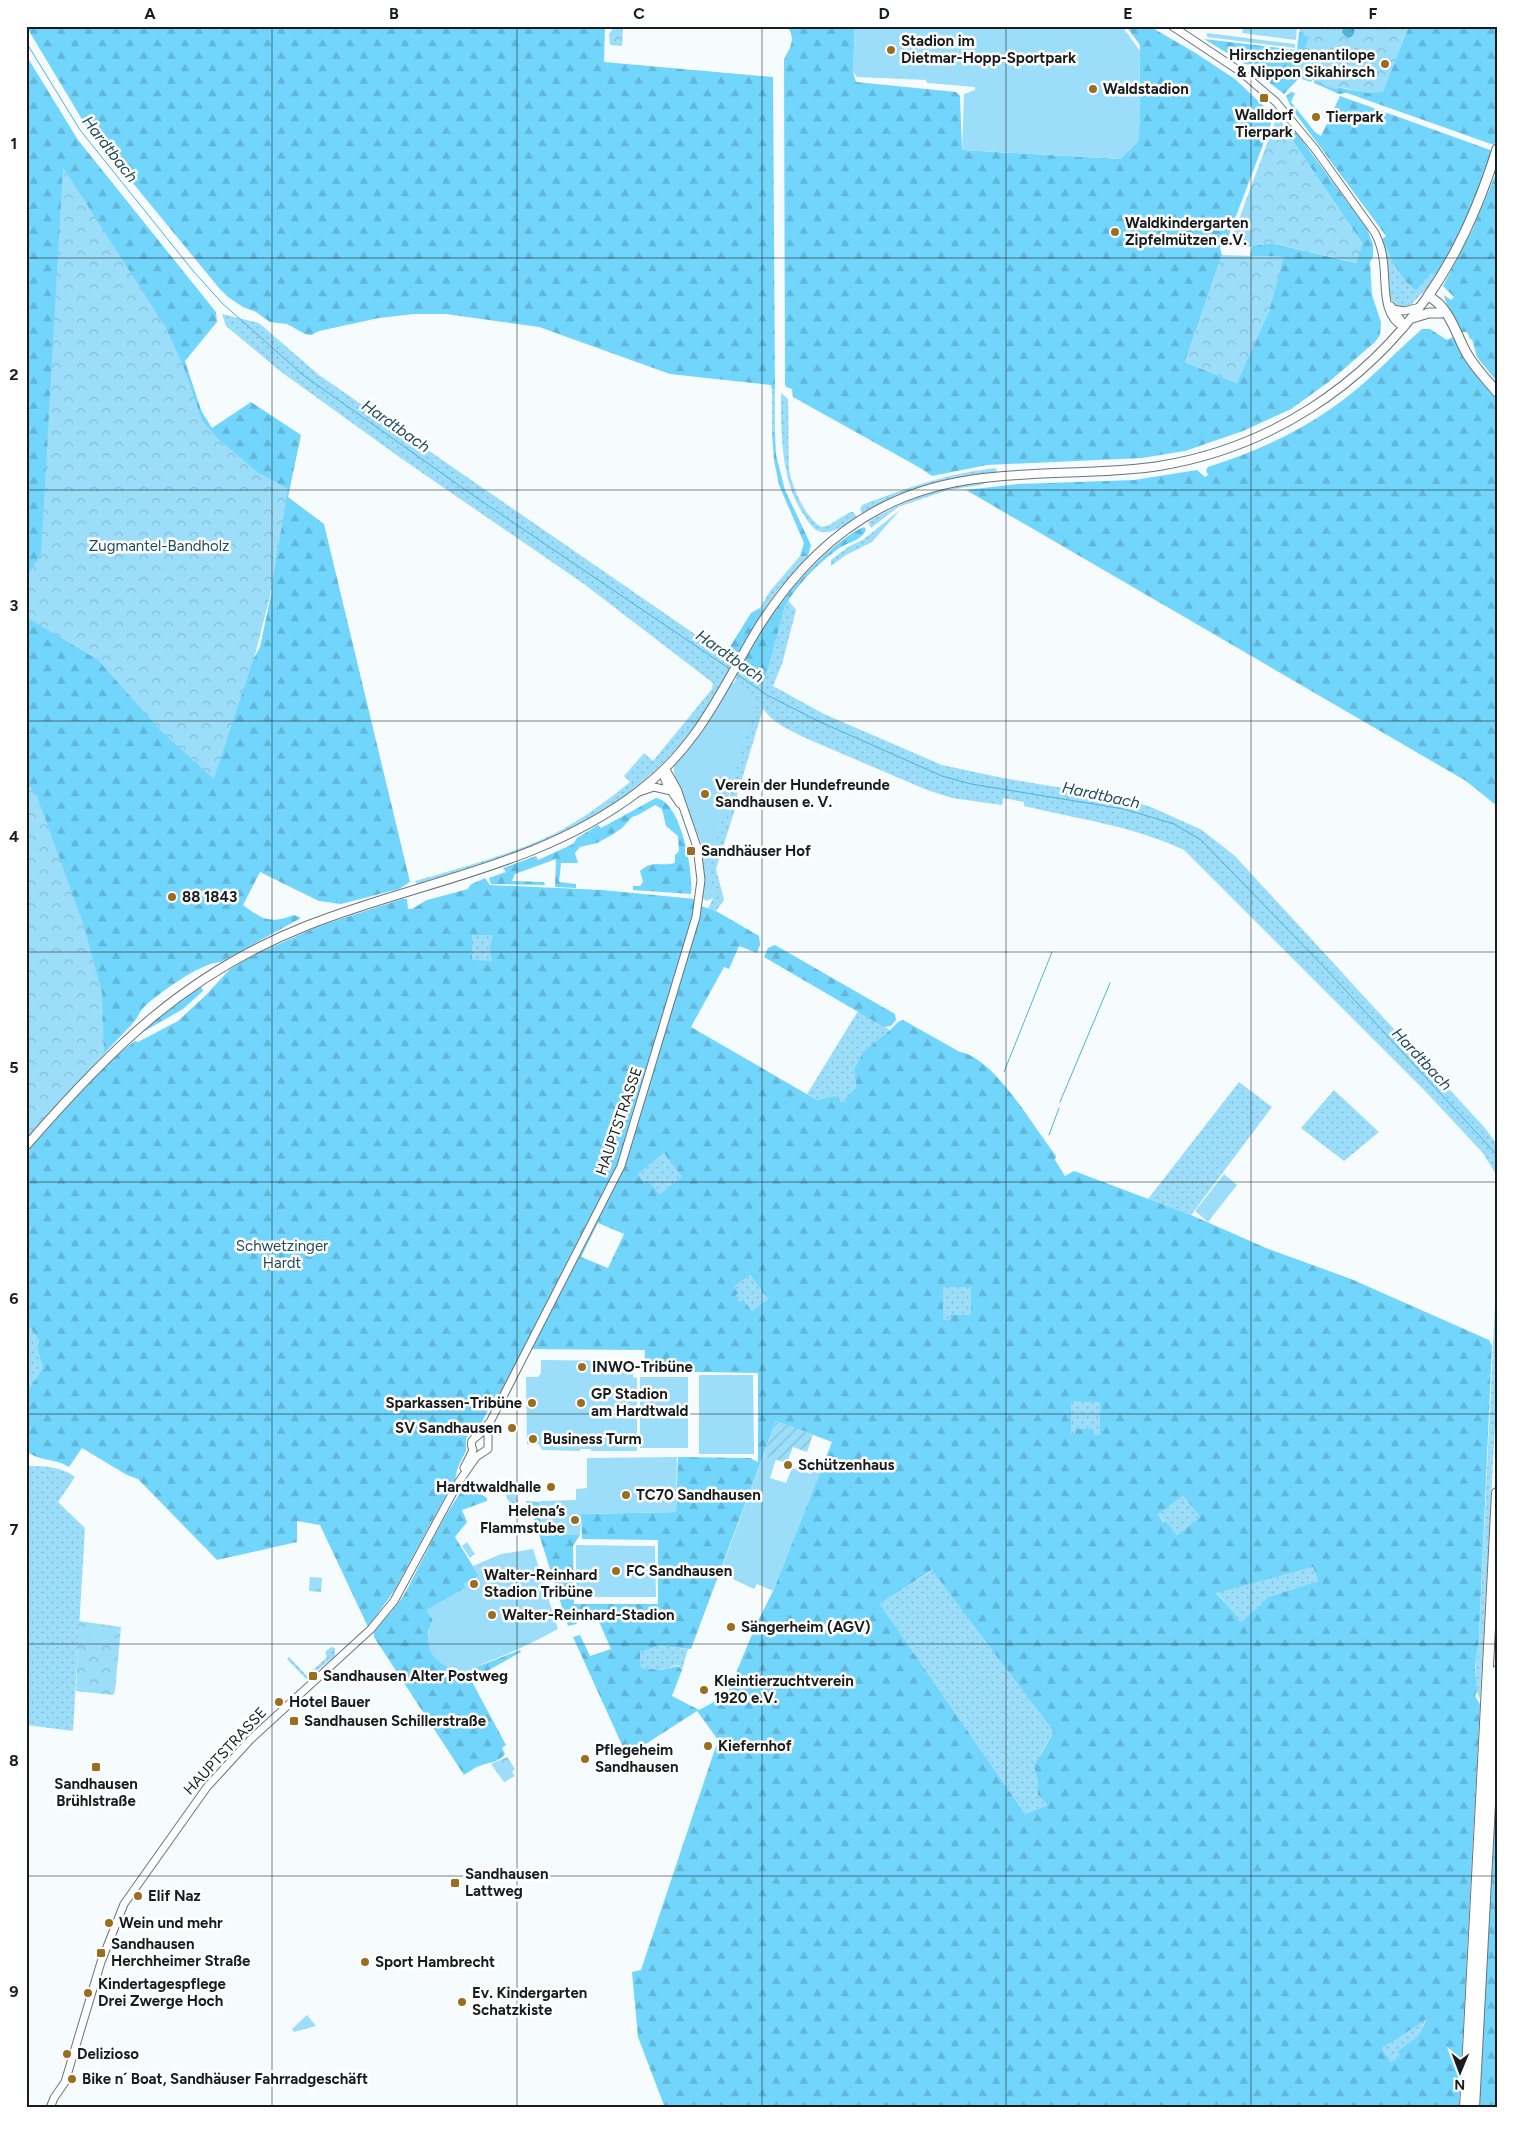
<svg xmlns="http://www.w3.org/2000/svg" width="1523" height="2134" font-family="Figtree,sans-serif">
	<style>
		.grass { fill: url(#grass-dots) }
		.forest { fill: url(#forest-firs); fill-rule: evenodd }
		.park { fill: url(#park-crowns) }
		.garden { fill: url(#garden-furrows) }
		.pitch { fill: #9cdefa }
		.water { fill: url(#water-ripples) }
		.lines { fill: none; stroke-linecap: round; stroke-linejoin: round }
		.stream { stroke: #4eb3d9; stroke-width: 1 }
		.tertiary-casing { stroke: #6b7377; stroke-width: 9 }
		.secondary-casing { stroke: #6b7377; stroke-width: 10 }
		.primary-casing { stroke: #6b7377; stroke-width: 11 }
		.motorway-casing { stroke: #6b7377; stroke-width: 12 }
		.tertiary { stroke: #fff; stroke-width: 7 }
		.secondary { stroke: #fff; stroke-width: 8 }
		.primary { stroke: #fff; stroke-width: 9 }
		.motorway { stroke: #fff; stroke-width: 10 }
		.grid { fill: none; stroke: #1a1d1e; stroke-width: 1; stroke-opacity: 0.55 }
		.poi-dot { fill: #9b6d1e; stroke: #fff; stroke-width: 2 }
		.labels { text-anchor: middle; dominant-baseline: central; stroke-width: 5; stroke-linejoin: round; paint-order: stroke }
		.poi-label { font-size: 15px; font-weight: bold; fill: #1a1d1e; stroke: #fff; text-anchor: start }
		.park-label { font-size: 15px; fill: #1e4a5a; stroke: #fff }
		.street-label { font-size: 15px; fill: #1a1d1e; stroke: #fff }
		.water-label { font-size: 16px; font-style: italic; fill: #204b5b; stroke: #fff }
		.neatline { fill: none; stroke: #1a1d1e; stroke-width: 2 }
		.grid-label { font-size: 16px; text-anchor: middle; font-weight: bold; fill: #1a1d1e }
	</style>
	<defs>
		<pattern id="grass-dots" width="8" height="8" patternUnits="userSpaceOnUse" patternTransform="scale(1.25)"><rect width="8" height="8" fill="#9cdefa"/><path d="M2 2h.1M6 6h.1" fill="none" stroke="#86bed6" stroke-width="1.8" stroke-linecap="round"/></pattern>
		<pattern id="forest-firs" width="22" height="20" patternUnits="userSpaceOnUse" patternTransform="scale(1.25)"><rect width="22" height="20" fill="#72d5fc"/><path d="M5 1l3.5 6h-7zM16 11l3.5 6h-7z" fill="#62b6d8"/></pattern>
		<pattern id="park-crowns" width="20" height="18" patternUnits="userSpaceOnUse" patternTransform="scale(1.25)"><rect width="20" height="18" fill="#9cdefa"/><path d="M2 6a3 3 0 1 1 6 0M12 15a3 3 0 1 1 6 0" fill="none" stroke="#86bed6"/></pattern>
		<pattern id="garden-furrows" width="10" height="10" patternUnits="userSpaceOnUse" patternTransform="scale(1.25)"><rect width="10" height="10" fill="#9cdefa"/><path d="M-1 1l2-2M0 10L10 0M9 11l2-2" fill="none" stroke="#86bed6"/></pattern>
		<pattern id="water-ripples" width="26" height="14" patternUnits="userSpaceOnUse" patternTransform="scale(1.25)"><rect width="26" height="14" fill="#4eb3d9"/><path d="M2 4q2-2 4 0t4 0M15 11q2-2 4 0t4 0" fill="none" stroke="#4091af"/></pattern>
	</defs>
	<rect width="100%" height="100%" fill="#f6fcfe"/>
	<path class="grass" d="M1300,26H1313L1310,37L1299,32Z
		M1382,239C1391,258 1399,278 1416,291L1431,272L1436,275L1428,287L1409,307H1397L1389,297L1387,258Z
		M222,314L259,323L319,375L715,648L726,653L734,664C719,690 704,717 684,740C649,781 604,815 555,839C511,860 463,872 418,886L415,881C458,869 502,857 543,839C575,825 603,804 630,782L624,776L644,753L653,761L712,689L713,683L584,584L402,459L280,371L226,326Z
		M772,389L775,390V433H772Z
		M781,393L788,399C789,422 788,445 789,468C790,484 807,521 822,527L829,525L850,512H853L857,517C848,523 834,534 822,532C814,531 810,524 805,517C781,482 781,435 781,393Z
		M996,468L997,472L940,481L899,494L862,513L860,509L862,505C909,487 946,474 996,468Z
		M997,479L980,485L948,490L898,507L871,528L868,522C913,495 946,486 997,479Z
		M900,510L872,542L846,555L831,566V560L848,547L864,539Z
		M800,556H808L777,591L762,613L760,608L770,591Z
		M788,600L796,610L782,664L773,686L824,714L942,765L1003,778L1123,798L1151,807L1202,830L1235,856L1484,1127L1497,1144V1176L1483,1153L1424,1090L1184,850C1133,826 1078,819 1024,806V802L1003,798L1002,805L952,798L927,790L803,737L782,726L771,718L763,709L736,799V806L716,869L724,900L716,911L708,909L713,898L712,884L708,867L726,803L730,797L733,686L740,667L765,681L785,606Z
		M472,935H493L492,961H472Z
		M858,1011L890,1030L863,1052L854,1069L856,1087L845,1098V1103H840L834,1096L817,1100L807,1094Z
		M1239,1082L1272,1107L1191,1215L1148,1199Z
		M1334,1090L1379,1132L1344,1161L1301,1128Z
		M664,1153L683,1177L660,1194L648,1180L644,1182L638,1174Z
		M1497,1262V1389L1480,1699C1472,1687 1477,1650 1479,1636Z
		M750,1275L768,1299L752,1311L743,1299L739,1302L734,1296V1287Z
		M943,1287H971V1315H950V1320H943Z
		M26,1322L39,1340L37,1348L43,1368L26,1393Z
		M1071,1401H1101L1100,1435H1093V1429H1076V1435H1070Z
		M26,1466C43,1466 61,1466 75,1477L58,1502L85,1528L73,1731L26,1725Z
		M515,1492L520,1509L516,1512L512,1509L506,1495L500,1496Z
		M1183,1496L1200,1517L1177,1535L1166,1521L1164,1522L1158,1514Z
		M1313,1567L1318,1581L1268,1597L1241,1624L1232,1610L1216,1592Z
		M933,1570L1054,1732L1040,1755L1038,1795L1047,1805L1025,1814L880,1604Z
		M660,1646L688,1649L682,1670L678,1665L661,1670L641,1668L640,1652Z
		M331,1647L335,1648V1656L306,1679L287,1659L289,1657L307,1676L327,1657L325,1652Z
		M1427,2018L1417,2037L1399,2051L1401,2056L1391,2063L1382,2048Z"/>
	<path class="forest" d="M26,26H605L604,62L773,77L775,390L772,389L771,385L670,374L539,327L446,314H414L379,318L319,331L311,335L305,334L287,324L270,322L256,312L243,307L228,297L219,288L86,126Z
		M787,26H855L853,72L856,82L956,92L960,96L962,150L1120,159L1139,140L1140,45L1126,26H1149L1194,52L1235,79L1273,115L1272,121L1227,240L1223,241L1220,248L1222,255L1185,362L1237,383L1283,257L1250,256L1252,246L1271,243L1356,263L1362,243L1290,137L1296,132L1367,229L1373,244V257L1370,262L1372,295L1381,322L1380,335L1375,342L1330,381L1291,409L1243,431L1185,451L1142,458L987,465L932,476L922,469L793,397L792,389L786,387L785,384L784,59C791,47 796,38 787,26Z
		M1409,26H1497V137L1494,145L1347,93L1339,94L1314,83V79C1336,88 1359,93 1382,92Z
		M1299,32L1310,37L1299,64L1301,75L1312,80L1311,82L1299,78L1284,94L1263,78L1262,67L1245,64L1204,39L1297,50Z
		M26,55L78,140L216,312L217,322L185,361L201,410L212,428L251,402L301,435L288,497L324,524L410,882L399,889L341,904L319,901L260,872L243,905C263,920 270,924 294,915L301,918L221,962C203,961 156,995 143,1008C140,1012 137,1018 134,1022L67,1093L26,1007ZM272,590L260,647L248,669L266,592Z
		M1291,92L1295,93L1291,102L1315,132L1321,136L1340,96L1493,151C1479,195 1460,236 1436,275L1431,273L1416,291C1399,278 1391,258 1382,239L1386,236L1292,109L1286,96Z
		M1497,171V382L1477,357L1472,339H1470L1467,332H1462C1458,319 1446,308 1444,295L1451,300L1454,297L1443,286L1472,231Z
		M1422,329H1430L1447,340L1455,336L1470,367L1497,400V806L1466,781L966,490L1019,484L1134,480L1197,470L1205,477L1208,475L1206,470L1208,467C1251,453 1292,436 1329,410C1364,387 1391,356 1422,329Z
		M772,433H775L776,455L785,490L811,545L808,556H800L804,543L779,485L774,460Z
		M864,527L866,530C860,542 847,542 838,549C817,564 797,585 785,606L765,681L740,667C765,623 795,579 835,546C844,539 853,531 864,527Z
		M760,608L762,613L734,664L727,663L729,656L726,653L751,613Z
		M656,798C681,801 694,873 691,894L633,890V886H640L643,882L640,871C653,859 661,867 675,863V855L679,851L678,836L666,826L662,809L655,805L638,815L632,817L622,828L610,836L597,843L580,847L575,853L578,863H561L559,882L576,884V888L555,887L556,859L515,874L512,881L544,882L545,885L491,884L489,878L506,872L503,868L536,856L538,860L573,844L577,838L598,825L601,828Z
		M485,878L490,885L602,890L695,899V904L716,911L759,936L760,944L757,953L739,946L729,969L724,967L691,1027L817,1100L834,1096L840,1099V1103H845V1098L856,1087L854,1069L863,1052L890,1030L898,1022L903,1020L960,1052C995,1058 1034,1128 1056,1156L1055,1160L1065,1176L1074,1171L1191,1215L1266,1248L1351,1279L1489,1340L1492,1346L1479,1636L1475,1668L1477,1691L1475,1696L1480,1704L1459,2108H665L638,2037L632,1972L641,1970L718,1740L697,1711L627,1756L573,1637L580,1635L590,1656L611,1649L597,1617H576L577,1624L568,1626L532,1512L529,1513L526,1501L539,1502L542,1535H580L573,1546L574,1604H658V1540L582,1539L581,1514L676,1512L678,1457L750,1458L758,1462V1373L644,1371L645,1350L525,1349L501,1394H496L479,1428L469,1434L466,1439V1451L457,1469L456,1477L394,1591L368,1627L320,1525L297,1521V1542L217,1560L138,1479L127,1475L82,1448L69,1467C55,1458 41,1462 26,1451V1393L43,1368L37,1348L39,1340L26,1322V1153C61,1114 93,1072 135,1041L138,1042L178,1021L206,995L230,969L248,958L319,926L402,899H407L408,909H412L427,900L468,889L470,885ZM472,935H493L490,949L492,961L472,960ZM664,1153L682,1177L660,1194L648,1180L644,1182L638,1174ZM598,1223L624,1234L608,1268L581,1257ZM750,1275L768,1299L752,1311L743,1299L739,1302L735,1296L739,1293L734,1287ZM943,1287H971V1315H950V1320H943ZM1071,1401L1100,1402V1435H1094L1093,1429H1076L1075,1434H1071ZM776,1421L832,1442L773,1591L755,1627L727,1695L699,1710L672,1696L682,1670L678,1666L661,1670L641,1668L640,1652L660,1646L691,1649ZM1183,1496L1200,1517L1177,1535L1166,1521L1163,1522L1158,1514ZM1313,1567L1318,1581L1268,1597L1241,1623L1232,1610L1216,1593ZM932,1570L1054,1732L1034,1766L1038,1781V1795L1047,1805L1025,1814L880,1604ZM1427,2019L1417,2037L1398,2051L1400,2056L1391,2063L1382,2048Z
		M775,945L895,1014L896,1020L891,1026L884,1027L764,957L768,948Z
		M201,986L203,991L183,1009L136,1036V1033L194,989Z
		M471,1488L487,1498V1501L462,1510L467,1522L455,1537L479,1576L464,1584L466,1588L427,1610L433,1620L428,1632V1643C441,1657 446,1669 466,1671L520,1650L521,1652L471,1680L506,1745L502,1748L505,1754C498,1763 489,1762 479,1766C474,1768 469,1772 464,1775L374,1637V1632C384,1619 396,1608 405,1593C424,1558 440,1521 463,1489Z
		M1497,1776V2108H1479Z"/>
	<path class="park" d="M1313,26H1409L1383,92L1368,93L1339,87L1336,90L1301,75L1299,64Z
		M613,28L623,29L622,46L610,45L609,34Z
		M1275,122H1282L1293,134L1290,137L1362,243L1357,263L1271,243L1246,247L1229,246Z
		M63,167L166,328L184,368L202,420L216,437L256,471L288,489L270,596L256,651L214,779L160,730L98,660L26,617V578L41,554Z
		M1222,255L1284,257L1269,312L1237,383L1185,362Z
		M26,781L37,796L84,926L102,993L104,1053L26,1141Z
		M310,1577L322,1578L321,1592L309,1591Z
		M79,1621L121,1627L115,1691L113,1695L76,1691Z
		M507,1757L515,1769L512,1772L515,1776L504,1782L491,1764Z
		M307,2015L316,2026L294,2032L292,2029Z"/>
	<path class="garden" d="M776,1421L813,1434L807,1452L793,1447L787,1463L763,1456Z"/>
	<path class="pitch" d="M855,26H1122L1140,51L1139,140L1120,159L962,150L964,94L975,90V87L927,83L926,80L857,77L853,72Z
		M1243,26H1297L1296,40L1242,33Z
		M1207,33L1295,44V48L1207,37Z
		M732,682L757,699L708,867L714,891L713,898L706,901L702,897V845L678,788L674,773V765L703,731Z
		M1224,1174L1237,1185L1208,1222L1195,1211Z
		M541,1360L633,1361V1377L637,1378V1451H591V1449H580V1451L542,1450L539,1444H527L526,1377H538L541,1373Z
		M699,1375H753L754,1454H699Z
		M640,1377H688V1448H640Z
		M763,1456L776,1459L770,1478L786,1483L792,1468L811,1474L812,1470L820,1473L773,1591L757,1584L754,1589L720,1573Z
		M677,1457L676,1512L581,1514L580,1535H542L539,1502L540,1501L576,1500V1489L587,1488V1458Z
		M467,1542L475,1554L470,1558L462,1546Z
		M576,1545L655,1546L656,1597H576Z
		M533,1549L558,1629C534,1642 512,1653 487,1662C480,1665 472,1670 465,1671C454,1672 441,1665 434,1657C425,1646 427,1632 433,1620L427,1610L465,1588L464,1584L479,1576L473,1566L501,1554Z
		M91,1625L112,1628L110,1642L97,1641V1645L89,1644Z"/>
	<path class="water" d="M1344,26H1354C1355,32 1354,37 1348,38L1344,35L1342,32Z"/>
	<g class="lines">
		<path class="stream" d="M26,42L80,130L194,272L223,304L303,375L474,496L730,669
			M735,673L767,695L818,721L942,776L971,784L1124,809L1174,824L1201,840L1325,968L1497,1155
			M1004,1072L1052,952
			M1060,1102L1110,983
			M1049,1135L1059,1108"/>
		<defs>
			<path id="tertiary" d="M1172,26L1241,72L1276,102L1315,149L1375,233C1379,241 1382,249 1383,259C1387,280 1380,316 1404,327
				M1391,306L1405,326
				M1393,309L1404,311L1420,307
				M662,772L667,785L680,804
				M639,792L654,787L671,791
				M464,1468L473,1450C468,1439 475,1439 482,1432C485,1429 486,1425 490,1422
				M50,2108L54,2098L65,2082L101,1962L124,1904L207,1787L251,1739L371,1629L394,1601L458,1483L476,1457L488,1449V1434L490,1422L621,1166L696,917L701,880L697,847L677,789L665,768"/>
			<path id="secondary" d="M26,1146C110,1049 185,974 306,926C419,881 540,867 639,791C698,746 719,694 755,633C786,582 827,536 881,508C945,474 1013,475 1082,472C1108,471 1134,470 1159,466C1269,448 1363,387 1428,296"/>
			<path id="primary" d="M1428,296C1459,252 1481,200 1497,149
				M1428,296C1450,307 1456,335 1467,354C1475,368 1487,380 1497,392
				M1412,318L1429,313H1441"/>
			<path id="motorway" d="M1465,2108L1497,1493
				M1474,2108L1497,1671"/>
		</defs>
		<use href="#tertiary" class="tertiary-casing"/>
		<use href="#secondary" class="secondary-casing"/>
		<use href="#primary" class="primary-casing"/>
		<use href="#motorway" class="motorway-casing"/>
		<use href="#tertiary" class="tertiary"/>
		<use href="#secondary" class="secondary"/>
		<use href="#primary" class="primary"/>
		<use href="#motorway" class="motorway"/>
	</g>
	<path class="grid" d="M272,26V2108M517,26V2108M762,26V2108M1006,26V2108M1251,26V2108M26,258H1497M26,490H1497M26,721H1497M26,952H1497M26,1182H1497M26,1414H1497M26,1644H1497M26,1876H1497"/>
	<g class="poi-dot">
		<circle cx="891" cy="50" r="5"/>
		<circle cx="1385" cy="64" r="5"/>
		<circle cx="1093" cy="89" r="5"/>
		<rect x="1259" y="93" width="10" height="10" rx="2.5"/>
		<circle cx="1316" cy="117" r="5"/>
		<circle cx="1115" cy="232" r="5"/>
		<circle cx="705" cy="794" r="5"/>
		<rect x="686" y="846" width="10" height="10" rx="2.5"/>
		<circle cx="172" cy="897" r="5"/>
		<circle cx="582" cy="1367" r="5"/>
		<circle cx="532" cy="1403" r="5"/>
		<circle cx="581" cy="1403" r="5"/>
		<circle cx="512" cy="1428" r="5"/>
		<circle cx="533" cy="1439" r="5"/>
		<circle cx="788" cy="1465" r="5"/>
		<circle cx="551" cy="1487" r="5"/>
		<circle cx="626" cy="1495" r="5"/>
		<circle cx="575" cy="1520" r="5"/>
		<circle cx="616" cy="1571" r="5"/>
		<circle cx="474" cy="1584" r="5"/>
		<circle cx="492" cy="1615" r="5"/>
		<circle cx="731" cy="1627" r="5"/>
		<rect x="308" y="1671" width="10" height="10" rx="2.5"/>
		<circle cx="704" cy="1690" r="5"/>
		<circle cx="279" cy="1702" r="5"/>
		<rect x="289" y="1716" width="10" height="10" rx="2.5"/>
		<circle cx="708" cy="1746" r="5"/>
		<circle cx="585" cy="1759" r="5"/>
		<rect x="91" y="1762" width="10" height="10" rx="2.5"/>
		<rect x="450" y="1878" width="10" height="10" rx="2.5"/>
		<circle cx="138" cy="1896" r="5"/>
		<circle cx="109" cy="1923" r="5"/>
		<rect x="96" y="1948" width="10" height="10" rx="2.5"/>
		<circle cx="365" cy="1962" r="5"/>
		<circle cx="88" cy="1993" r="5"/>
		<circle cx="462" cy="2002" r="5"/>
		<circle cx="67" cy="2054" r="5"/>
		<circle cx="72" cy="2079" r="5"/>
	</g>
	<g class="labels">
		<g class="poi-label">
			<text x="901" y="41">Stadion im<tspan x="901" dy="17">Dietmar-Hopp-Sportpark</tspan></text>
			<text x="1375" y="55" text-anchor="end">Hirschziegenantilope<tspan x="1375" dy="17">&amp; Nippon Sikahirsch</tspan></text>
			<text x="1103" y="89">Waldstadion</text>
			<text x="1264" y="115" text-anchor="middle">Walldorf<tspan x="1264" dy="17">Tierpark</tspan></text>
			<text x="1326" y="117">Tierpark</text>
			<text x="1125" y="223">Waldkindergarten<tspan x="1125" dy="17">Zipfelmützen e.V.</tspan></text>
			<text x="715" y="785">Verein der Hundefreunde<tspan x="715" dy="17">Sandhausen e. V.</tspan></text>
			<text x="701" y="851">Sandhäuser Hof</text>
			<text x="182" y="897">88 1843</text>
			<text x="592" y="1367">INWO-Tribüne</text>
			<text x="591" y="1394">GP Stadion<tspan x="591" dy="17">am Hardtwald</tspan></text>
			<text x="522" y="1403" text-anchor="end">Sparkassen-Tribüne</text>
			<text x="502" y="1428" text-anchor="end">SV Sandhausen</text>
			<text x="543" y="1439">Business Turm</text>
			<text x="798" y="1465">Schützenhaus</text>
			<text x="541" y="1487" text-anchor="end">Hardtwaldhalle</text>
			<text x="636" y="1495">TC70 Sandhausen</text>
			<text x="565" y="1511" text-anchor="end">Helena’s<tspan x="565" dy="17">Flammstube</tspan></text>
			<text x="626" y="1571">FC Sandhausen</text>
			<text x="484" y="1575">Walter-Reinhard<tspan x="484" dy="17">Stadion Tribüne</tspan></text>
			<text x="502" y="1615">Walter-Reinhard-Stadion</text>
			<text x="741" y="1627">Sängerheim (AGV)</text>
			<text x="323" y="1676">Sandhausen Alter Postweg</text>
			<text x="714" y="1681">Kleintierzuchtverein<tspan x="714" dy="17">1920 e.V.</tspan></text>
			<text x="289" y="1702">Hotel Bauer</text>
			<text x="304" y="1721">Sandhausen Schillerstraße</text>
			<text x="718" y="1746">Kiefernhof</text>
			<text x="595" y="1750">Pflegeheim<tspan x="595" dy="17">Sandhausen</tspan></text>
			<text x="96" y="1784" text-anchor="middle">Sandhausen<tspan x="96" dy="17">Brühlstraße</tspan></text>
			<text x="465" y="1874">Sandhausen<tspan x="465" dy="17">Lattweg</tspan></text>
			<text x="148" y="1896">Elif Naz</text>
			<text x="119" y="1923">Wein und mehr</text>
			<text x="111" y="1944">Sandhausen<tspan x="111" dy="17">Herchheimer Straße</tspan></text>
			<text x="375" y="1962">Sport Hambrecht</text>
			<text x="98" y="1984">Kindertagespflege<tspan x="98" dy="17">Drei Zwerge Hoch</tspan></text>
			<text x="472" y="1993">Ev. Kindergarten<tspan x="472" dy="17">Schatzkiste</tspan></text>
			<text x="77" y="2054">Delizioso</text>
			<text x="82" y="2079">Bike n´ Boat, Sandhäuser Fahrradgeschäft</text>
		</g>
		<g class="park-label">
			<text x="159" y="546">Zugmantel-Bandholz</text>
			<text x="282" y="1246">Schwetzinger<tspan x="282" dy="17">Hardt</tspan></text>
		</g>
		<g class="street-label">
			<text transform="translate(619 1121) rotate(-71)">HAUPTSTRASSE</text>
			<text transform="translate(225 1751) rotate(-47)">HAUPTSTRASSE</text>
		</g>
		<g class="water-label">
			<text transform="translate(110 149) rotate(52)">Hardtbach</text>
			<text transform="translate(396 426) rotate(35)">Hardtbach</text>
			<text transform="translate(730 656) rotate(35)">Hardtbach</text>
			<text transform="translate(1101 795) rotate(12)">Hardtbach</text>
			<text transform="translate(1422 1059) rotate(47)">Hardtbach</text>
		</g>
	</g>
	<rect width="1523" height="2134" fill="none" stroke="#ffffff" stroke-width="55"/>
	<g transform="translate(1460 2072) rotate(181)" stroke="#ffffff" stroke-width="4" paint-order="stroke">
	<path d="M0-4L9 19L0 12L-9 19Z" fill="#1a1d1e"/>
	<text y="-8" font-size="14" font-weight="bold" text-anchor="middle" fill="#1a1d1e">N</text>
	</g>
	<rect x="28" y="28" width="1468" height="2078" class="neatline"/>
	<g class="grid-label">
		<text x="150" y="19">A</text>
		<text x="394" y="19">B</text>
		<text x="639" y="19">C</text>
		<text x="884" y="19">D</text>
		<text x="1128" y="19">E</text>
		<text x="1373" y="19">F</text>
		<text x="14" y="149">1</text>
		<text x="14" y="380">2</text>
		<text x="14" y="611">3</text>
		<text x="14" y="842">4</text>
		<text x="14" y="1073">5</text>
		<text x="14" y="1304">6</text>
		<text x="14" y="1535">7</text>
		<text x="14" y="1766">8</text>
		<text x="14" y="1997">9</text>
	</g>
</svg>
